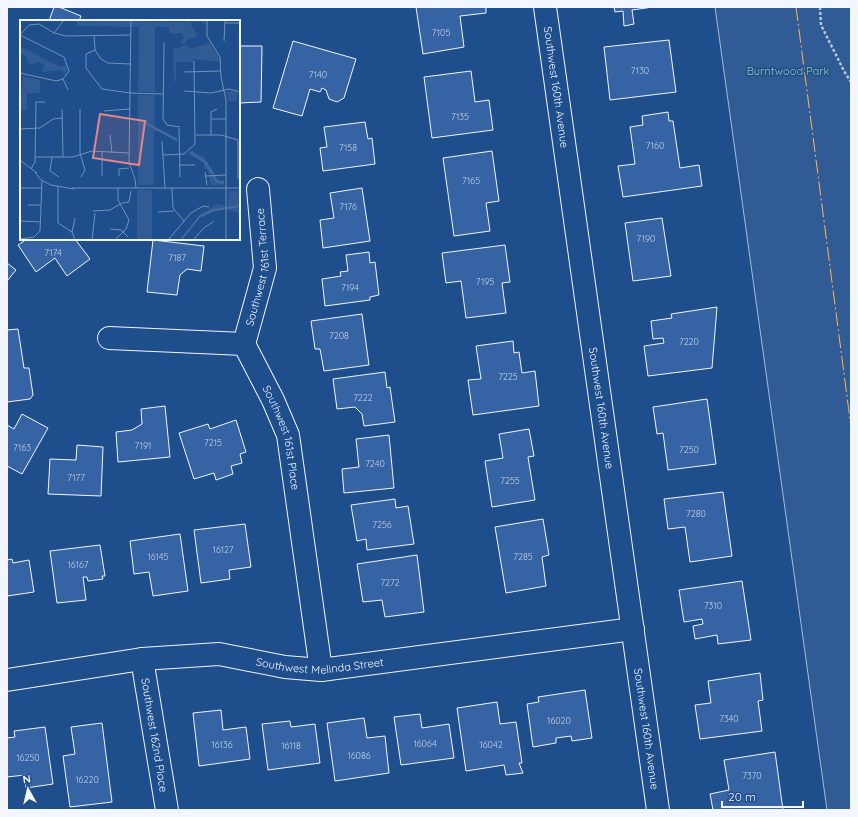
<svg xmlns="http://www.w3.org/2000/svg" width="858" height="817" font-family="Quicksand,sans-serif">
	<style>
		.built { fill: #305b95; stroke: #a8bbd7 }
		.building { fill: #3563a3; stroke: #f2f6ff }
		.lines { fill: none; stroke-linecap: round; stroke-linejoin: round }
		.minor-casing { stroke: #f2f6ff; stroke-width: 24 }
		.path { stroke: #b3c4dc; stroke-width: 2.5; stroke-dasharray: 3 2; stroke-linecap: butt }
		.minor { stroke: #1f4e8c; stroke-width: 22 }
		.power { stroke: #ffb74d; stroke-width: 1; stroke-dasharray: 14 3 2 3; stroke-linecap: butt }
		.labels { text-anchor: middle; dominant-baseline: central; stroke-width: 3; stroke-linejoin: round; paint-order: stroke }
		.number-label { font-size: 9px; fill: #c3d1e8 }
		.park-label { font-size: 11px; fill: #97c8a6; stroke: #1f4e8c }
		.street-label { font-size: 11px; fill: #f2f6ff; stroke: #1f4e8c }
		.inset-river { fill: none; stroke: #446ba0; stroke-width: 2 }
		.inset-road { fill: none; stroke: #7391ba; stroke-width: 1 }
		.view { fill: #e38589; fill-opacity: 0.15; stroke: #e38589; stroke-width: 2 }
		.inset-edge { fill: none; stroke: #f2f6ff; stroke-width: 2 }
	</style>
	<rect width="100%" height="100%" fill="#1f4e8c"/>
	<path class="built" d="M715,7H851V810H827Z"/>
	<path class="building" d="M54,7H59L81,16L79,21H49Z
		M416,7H486V13L460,16L464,47L423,54Z
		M614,7H653L632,10L634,24L624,26L623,11L615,12Z
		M669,40L676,92L610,100L604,47Z
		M293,41L356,59L344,98L337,102L329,99L326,90L322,88L320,92L310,89L302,116L273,108Z
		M239,46H262L261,102L239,103Z
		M471,71L475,102L489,100L493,130L432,138L424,77Z
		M668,112L669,121H673L680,168L699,165L702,186L623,197L618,166L635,164L630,127L643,125L642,116Z
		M365,122L368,139L372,138L375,164L323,171L320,148L327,147L324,127Z
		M492,151L499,201L486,203L490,231L454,236L443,158Z
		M362,188L370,241L323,248L320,220L334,218L330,193Z
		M662,218L671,276L633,281L625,223Z
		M27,239H75L90,259L67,276L55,258L36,272L18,245Z
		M153,240L204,246L201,271L187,269L180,275L177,295L147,292Z
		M505,245L510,282L502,283L506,313L466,318L461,281L446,283L442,253Z
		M369,252L370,263L375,262L379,295L370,297V300L325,306L322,279L341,276L340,272L348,271L346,255Z
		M7,263L16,270L7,281Z
		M717,307L712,368L648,376L644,346L664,343L663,338L653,339L651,321L672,318L671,314Z
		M362,314L369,365L324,371L320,349H315L311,321Z
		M18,329L24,368H29L33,395L30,399L7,402V330Z
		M513,341L514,353L519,352L522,373L535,371L539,406L473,415L468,380L481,379L476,346Z
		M385,372L387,388L390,387L395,422L364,426L362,414L355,407L337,409L333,379Z
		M707,399L716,464L668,470L663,433L657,434L653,407Z
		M165,406L170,457L118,462L116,432L132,430L142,424L141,409Z
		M22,414L48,428L22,474L7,466V425L14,429Z
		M236,420L246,452L240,454L242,463L231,466L233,474L216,480L214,473L194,479L179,433L208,424L210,429Z
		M529,429L534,456L528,457L535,500L492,507L485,461L503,458L499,434Z
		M389,435L394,488L344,493L342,469L359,467L356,439Z
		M77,445L103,447L101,496L48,494L50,459L76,460Z
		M723,492L732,556L690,562L685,527L668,529L664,499Z
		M395,499L396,508L408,506L414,544L367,550L366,539L357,541L351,505Z
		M543,519L549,555L542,557L546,586L506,593L495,527Z
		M245,524L251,567L229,570L230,579L201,583L194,530Z
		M180,534L188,591L153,596L149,572L134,574L130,541Z
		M100,545L105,576H102L103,579L88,581L87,577H83L86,600L57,603L50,551Z
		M417,555L424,612L385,617L382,600L363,602L357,564Z
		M12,559L13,563L29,560L34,592L7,596V560Z
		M742,581L751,640L718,644L717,635L695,639L693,626L703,624L702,619L684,622L679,590Z
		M760,673L763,700L758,701L762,731L700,739L695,705L711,703L708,681Z
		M585,690L592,738L572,741L571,736L556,738V743L533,747L527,704L539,702L538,697Z
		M497,702L500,724L516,722L522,763H519L523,773L506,775L504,765L466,771L457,708Z
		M221,710L223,730L246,727L250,759L199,766L193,713Z
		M420,714L422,728L449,724L454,758L401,765L394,717Z
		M364,718L367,738L385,736L389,773L335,781L327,723Z
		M290,721L291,727L315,724L320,763L268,770L262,724Z
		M102,723L112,802L70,807L63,756L75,754L71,727Z
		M45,727L53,784L26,788L25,775L7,777V738L15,737L14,731Z
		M775,752L783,810H713L710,794L729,790L724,760Z"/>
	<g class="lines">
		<defs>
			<g id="minor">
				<path id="s1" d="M545,7L658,810"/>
				<path d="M109,338L244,344"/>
				<path id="s2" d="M244,344L273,400L288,435L321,670"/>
				<path id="s3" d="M244,344L265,268L258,189"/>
				<path id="s4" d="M142,659L167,810"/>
				<path id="s5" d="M7,680L142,659L219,654L285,667L321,670L633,629"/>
			</g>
		</defs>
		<use href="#minor" class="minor-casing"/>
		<path class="path" d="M820,7L821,25L844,71L851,82"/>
		<use href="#minor" class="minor"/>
		<path class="power" d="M796,7L851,427"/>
	</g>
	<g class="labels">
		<g class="number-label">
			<text x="441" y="32">7105</text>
			<text x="640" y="70">7130</text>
			<text x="318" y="74">7140</text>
			<text x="460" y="116">7135</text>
			<text x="655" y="145">7160</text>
			<text x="348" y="147">7158</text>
			<text x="471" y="180">7165</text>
			<text x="348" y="206">7176</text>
			<text x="646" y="238">7190</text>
			<text x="53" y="252">7174</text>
			<text x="177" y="257">7187</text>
			<text x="485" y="281">7195</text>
			<text x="350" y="287">7194</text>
			<text x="339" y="335">7208</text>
			<text x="689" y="341">7220</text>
			<text x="508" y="376">7225</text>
			<text x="363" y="397">7222</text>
			<text x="213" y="442">7215</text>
			<text x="143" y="445">7191</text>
			<text x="22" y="447">7163</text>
			<text x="689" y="449">7250</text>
			<text x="375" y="463">7240</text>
			<text x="76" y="477">7177</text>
			<text x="510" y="480">7255</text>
			<text x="696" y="513">7280</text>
			<text x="382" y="524">7256</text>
			<text x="223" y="549">16127</text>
			<text x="158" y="556">16145</text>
			<text x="523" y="556">7285</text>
			<text x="78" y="564">16167</text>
			<text x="390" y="582">7272</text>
			<text x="713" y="605">7310</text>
			<text x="729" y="718">7340</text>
			<text x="559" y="720">16020</text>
			<text x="425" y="743">16064</text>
			<text x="222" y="744">16136</text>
			<text x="491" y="744">16042</text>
			<text x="291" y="745">16118</text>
			<text x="359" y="755">16086</text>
			<text x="28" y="757">16250</text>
			<text x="752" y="775">7370</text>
			<text x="87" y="779">16220</text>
		</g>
		<g class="park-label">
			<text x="788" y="71">Burntwood Park</text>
		</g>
		<g class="street-label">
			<text stroke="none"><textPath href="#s1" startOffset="81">Southwest 160th Avenue</textPath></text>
			<text stroke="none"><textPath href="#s3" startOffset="79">Southwest 161st Terrace</textPath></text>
			<text stroke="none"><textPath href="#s1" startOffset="405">Southwest 160th Avenue</textPath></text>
			<text stroke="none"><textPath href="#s2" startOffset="102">Southwest 161st Place</textPath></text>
			<text stroke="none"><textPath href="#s5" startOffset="316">Southwest Melinda Street</textPath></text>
			<text stroke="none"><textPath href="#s1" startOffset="729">Southwest 160th Avenue</textPath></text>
			<text stroke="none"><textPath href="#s4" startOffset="77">Southwest 162nd Place</textPath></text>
		</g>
	</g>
	<g transform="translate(20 20)">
		<rect width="220" height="220" fill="#1f4e8c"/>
		<path d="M57,0L161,2L185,0V4L179,1L170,3L178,16L167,20L164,24L160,23L164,18L161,13L152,14L149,12V7H135V72H118L119,7L57,6ZM189,23L198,35L199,42L173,39V42H156V61H154L153,27L157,29L165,25L171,29ZM0,26L40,47L47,45L46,54L40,50L22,52L25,45L17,42L11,45L9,43L2,44L8,42L6,36L0,34ZM3,56L20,60V73H7V90H0ZM206,71L217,72V81H208ZM118,75H135L134,106L157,118V120L144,112L134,111V165H118ZM172,131L184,137L195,154L189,155L187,149H184V143L168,134ZM195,155L199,161L204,160L203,165H191L189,156ZM117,170H132V220H117ZM220,170V197L218,193L208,190L209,171ZM197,184L204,185V190L190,192L181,198V194Z" fill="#305b95"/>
		<path class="inset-river" d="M125,100L127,104L157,120M170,132L185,142L193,154M194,156L196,161L204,163M161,220L180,196L194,190L220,186"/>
		<path class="inset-road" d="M111,0L109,142L115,159L116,168M187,0V16L200,37L201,57L206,80V220M205,3H220M34,13L44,0M74,15L75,30L81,39L88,43L111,44M204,21L205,0M144,23L143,99L147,105L160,107M75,30L66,34V48L82,69L110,73L143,74M164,52L200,51M0,53L36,61L43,59L49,51L44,37L0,15L9,5L19,4L34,13L46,16L110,15M43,59L48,70M164,71L191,73L209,69L220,72M42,89L43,137M60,89V133L65,150L61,157M84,91L109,89M191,99H206M159,108L160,157M0,109L20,108L33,99L43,98M90,115L92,133M176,115H201L218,120V159M191,115V92L197,89M142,121L145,168M143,135L164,134L175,124L174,41M15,137H53L72,131L109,133M32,137L30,151L39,157M0,140L17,153M159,145H175M11,149L15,142L16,82H25M15,152L21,160L31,165L54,169M185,152L187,165M82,156V131M99,156V149L109,148M185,156L206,155M38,167V203L52,212L55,220M0,168H21M52,168H220M152,168L153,188L164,201M8,185H21M73,191L90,190L102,183L109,182L111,171M138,192L154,191M0,201L21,202M90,209L101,210L108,217M52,212L55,198M0,219L14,217L20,211L22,161M72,220L75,193M95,220L106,209L109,200L98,180V168M148,220L171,193L183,186L189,187M173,220L184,208L194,201"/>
		<path class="view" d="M80,94L125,101L119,145L73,138Z"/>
		<rect width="220" height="220" class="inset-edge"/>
	</g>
	<rect width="858" height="817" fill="none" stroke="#f2f6ff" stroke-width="16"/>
	<g transform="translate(28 789) rotate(352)" stroke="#1f4e8c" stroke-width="3" paint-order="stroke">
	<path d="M0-3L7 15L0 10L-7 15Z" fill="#f2f6ff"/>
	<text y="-6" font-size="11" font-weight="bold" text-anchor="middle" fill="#f2f6ff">N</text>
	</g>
	<path d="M722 801v6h81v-6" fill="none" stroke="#f2f6ff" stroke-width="2"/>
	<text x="728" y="801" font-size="12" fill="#f2f6ff" stroke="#1f4e8c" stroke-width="3" paint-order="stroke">20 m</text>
</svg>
